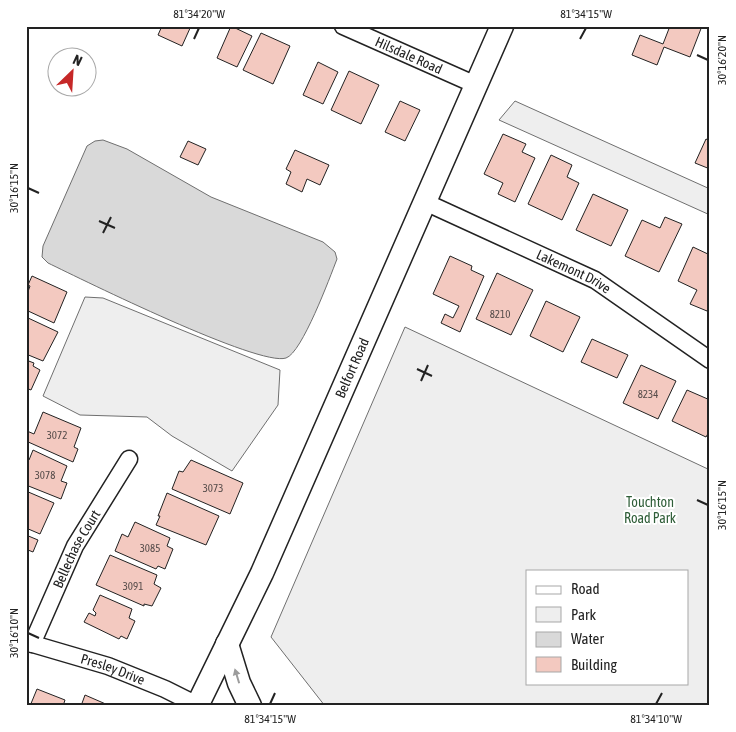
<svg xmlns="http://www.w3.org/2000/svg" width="736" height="732" font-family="'Asap Condensed',sans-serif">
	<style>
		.green { fill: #eee; stroke: #6f6f6f; fill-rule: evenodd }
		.water { fill: #d9d9d9; stroke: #6f6f6f }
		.building { fill: #f3c9c0; stroke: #222 }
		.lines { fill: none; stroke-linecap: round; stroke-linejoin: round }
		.street-casing { stroke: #222; stroke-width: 19 }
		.secondary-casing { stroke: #222; stroke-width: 25 }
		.street { stroke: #fff; stroke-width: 16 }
		.secondary { stroke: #fff; stroke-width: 22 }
		.oneway { fill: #9c9c9c }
		.ticks { fill: none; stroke: #222; stroke-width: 2 }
		.labels { text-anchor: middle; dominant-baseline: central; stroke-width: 4; stroke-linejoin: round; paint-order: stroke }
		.number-label { font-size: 11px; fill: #564c4a }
		.street-label { font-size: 14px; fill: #222; stroke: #fff }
		.park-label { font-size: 14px; fill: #2f5e38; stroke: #fff }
		.neatline { fill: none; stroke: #222; stroke-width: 2 }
		.ticks-label { font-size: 12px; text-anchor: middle; fill: #222 }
	</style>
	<rect width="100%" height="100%" fill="#fff"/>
	<path class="green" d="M515,101L710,189V215L499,120Z
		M85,297L103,298L280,370L278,405L232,471L172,436L147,417L80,415L43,396Z
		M405,327L710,470V706H325L271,637ZM527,571H687V683H527Z"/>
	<path class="water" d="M103,140L127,149L211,197L323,242L335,252L337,259C330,277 302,353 286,358C259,367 83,280 48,263L42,257L43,246L87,146L95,141Z"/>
	<path class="building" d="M162,26H191L182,46L158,35Z
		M231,26L252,36L237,67L217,58Z
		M670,26H702L690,57L664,47L657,65L632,55L640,35L663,44Z
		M261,33L290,46L273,84L243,70Z
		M318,62L338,72L323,104L303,95Z
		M349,71L379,85L361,124L331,110Z
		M400,101L420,110L405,141L385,132Z
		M503,134L526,144L522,152L535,158L515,202L498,194L503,183L484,174Z
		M706,139L710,141V169L695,163Z
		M188,141L206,149L198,165L180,157Z
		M295,150L329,165L320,185L307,179L302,192L286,184L291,172L286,169Z
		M551,155L572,165L567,177L579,183L562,220L528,204Z
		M593,194L628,210L611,246L576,230Z
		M665,217L682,224L659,272L625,256L642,220L660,228Z
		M693,247L710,255V305L707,311L690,304L697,290L678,281Z
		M450,256L472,266L471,270L484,276L460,332L441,323L445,314L453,318L459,306L433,294Z
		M497,273L533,290L511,335L476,319Z
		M32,276L67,292L54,323L26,310V297L30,286L28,285Z
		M546,301L580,317L563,352L530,336Z
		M26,317L58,332L43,361L26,354Z
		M592,339L628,355L617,378L581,362Z
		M26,360L34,363L33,366L40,370L31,390L26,388Z
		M641,365L676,381L658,419L623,403Z
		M687,390L710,400V430L706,437L672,421Z
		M43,412L81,428L74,447L78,449L73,462L26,441L27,431L34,434Z
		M33,450L67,466L61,481L67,483L61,499L26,485V458L29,460Z
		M191,460L243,483L230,514L172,489L179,471L183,472Z
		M26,491L54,503L40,534L26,528Z
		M167,493L219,516L206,545L156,525L160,516H158Z
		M135,522L170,538L167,546L173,549L165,569L158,566L156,569L115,551L122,534L128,537Z
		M26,535L38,540L33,552L28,550L26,553Z
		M110,555L157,575L154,584L161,588L152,606L144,604V606L96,585Z
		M100,595L132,609L129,618L135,621L127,639L121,636L119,639L84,622L89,613L95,616L96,613L93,610Z
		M37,689L65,700L63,706H30Z
		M85,695L108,705V706H81Z"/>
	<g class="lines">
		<defs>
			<g id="street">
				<path id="s1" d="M343,26L476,85"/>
				<path id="s2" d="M425,202L595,280L710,360"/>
				<path id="s3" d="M26,642L108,666L165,689L197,705"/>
				<path id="s4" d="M32,644L75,546L129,459"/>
			</g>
			<g id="secondary">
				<path d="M227,644L239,683L250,706"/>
				<path id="s5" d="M197,706L262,573L502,26"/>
			</g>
		</defs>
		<use href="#street" class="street-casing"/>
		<use href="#secondary" class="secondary-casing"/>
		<use href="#street" class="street"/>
		<use href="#secondary" class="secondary"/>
	</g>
	<defs><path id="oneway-solid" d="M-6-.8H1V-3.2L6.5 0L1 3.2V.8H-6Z" transform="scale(1.25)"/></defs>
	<use class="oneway" href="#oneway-solid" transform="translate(237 676) rotate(-107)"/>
	<path class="ticks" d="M194,39L199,28M580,39L586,28M697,55L708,60M28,188L39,193M99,221L115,228M103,233L111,217M417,369L432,376M421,381L428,365M697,500L708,505M28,633L39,638M270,704L275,693M656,704L662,693"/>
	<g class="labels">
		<g class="number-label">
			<text x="500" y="314">8210</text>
			<text x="648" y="394">8234</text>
			<text x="57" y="435">3072</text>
			<text x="45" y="475">3078</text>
			<text x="213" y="488">3073</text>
			<text x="150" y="548">3085</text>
			<text x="133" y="586">3091</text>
		</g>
		<g class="street-label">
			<text stroke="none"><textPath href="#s1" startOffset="72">Hilsdale Road</textPath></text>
			<text stroke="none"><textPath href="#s2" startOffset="164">Lakemont Drive</textPath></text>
			<text stroke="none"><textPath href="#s5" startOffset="372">Belfort Road</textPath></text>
			<text stroke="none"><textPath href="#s4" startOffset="105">Bellechase Court</textPath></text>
			<text stroke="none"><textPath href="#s3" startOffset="91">Presley Drive</textPath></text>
		</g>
		<g class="park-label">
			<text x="650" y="502">Touchton<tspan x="650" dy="16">Road Park</tspan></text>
		</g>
	</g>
	<rect width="736" height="732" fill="none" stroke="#ffffff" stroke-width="55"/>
	<rect x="526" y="570" width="162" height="115" fill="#ffffff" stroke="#a7a7a7"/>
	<rect x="536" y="586" width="25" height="8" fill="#ffffff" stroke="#a7a7a7"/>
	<text x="571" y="594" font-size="15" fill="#222222">Road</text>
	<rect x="536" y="607" width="25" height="15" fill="#eeeeee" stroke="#a7a7a7"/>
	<text x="571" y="620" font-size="15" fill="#222222">Park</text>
	<rect x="536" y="632" width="25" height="15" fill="#d9d9d9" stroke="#a7a7a7"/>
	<text x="571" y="644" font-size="15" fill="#222222">Water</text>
	<rect x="536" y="657" width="25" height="15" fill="#f3c9c0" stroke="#a7a7a7"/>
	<text x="571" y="670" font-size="15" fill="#222222">Building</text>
	<g transform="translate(72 72) rotate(25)"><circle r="24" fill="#ffffff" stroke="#a7a7a7"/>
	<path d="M0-4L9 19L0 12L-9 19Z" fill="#c62828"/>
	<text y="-8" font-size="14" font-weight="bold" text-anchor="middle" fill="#222222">N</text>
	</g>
	<rect x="28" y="28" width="680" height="676" class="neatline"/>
	<g class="ticks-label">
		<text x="199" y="18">81°34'20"W</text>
		<text x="586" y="18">81°34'15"W</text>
		<text transform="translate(722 60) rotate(-90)" y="4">30°16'20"N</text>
		<text transform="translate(14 188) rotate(-90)" y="4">30°16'15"N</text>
		<text transform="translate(722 505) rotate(-90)" y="4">30°16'15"N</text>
		<text transform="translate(14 633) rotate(-90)" y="4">30°16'10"N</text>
		<text x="270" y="723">81°34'15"W</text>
		<text x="656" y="723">81°34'10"W</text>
	</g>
</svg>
